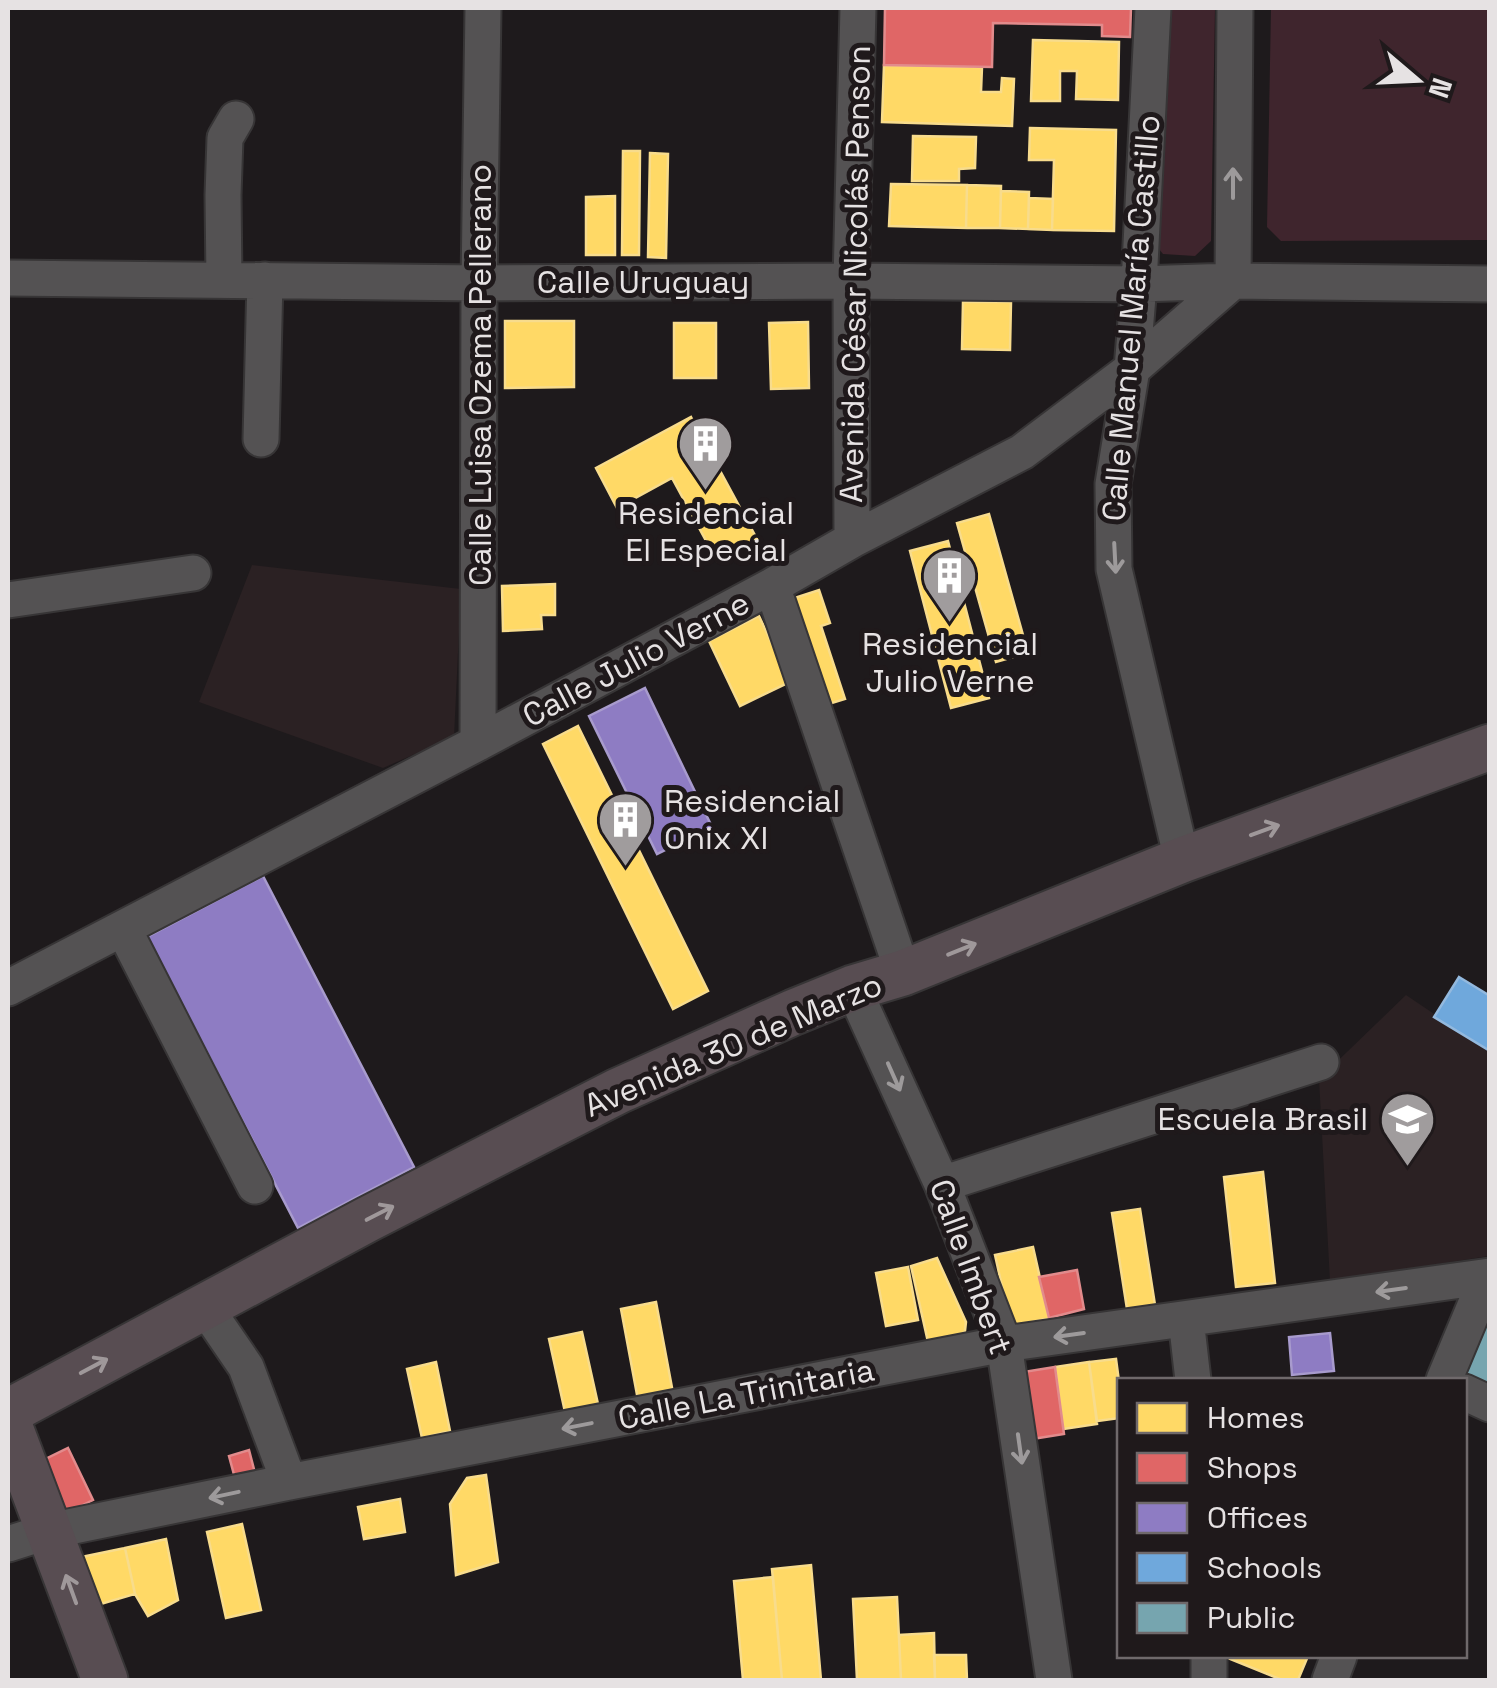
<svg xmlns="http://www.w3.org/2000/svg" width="1497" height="1688" font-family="'Space Grotesk',sans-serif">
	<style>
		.built { fill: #2b2123 }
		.green { fill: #3f252d }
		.homes { fill: #ffd966; stroke: #f8dc8c; stroke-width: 2.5 }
		.shops { fill: #e06666; stroke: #e28b8c; stroke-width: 2.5 }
		.offices { fill: #8e7cc3; stroke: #a89bcd; stroke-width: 2.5 }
		.schools { fill: #6fa8dc; stroke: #93b9de; stroke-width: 2.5 }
		.public { fill: #76a5af; stroke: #98b7bf; stroke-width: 2.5 }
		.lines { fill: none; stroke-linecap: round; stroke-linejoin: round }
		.minor-casing { stroke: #373536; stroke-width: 39 }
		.major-casing { stroke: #373536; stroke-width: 49 }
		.minor { stroke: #545253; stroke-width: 35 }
		.major { stroke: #584d52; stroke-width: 45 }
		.oneway { stroke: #9d9a9b }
		.oneway2 { stroke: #9f989a }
		.labels { text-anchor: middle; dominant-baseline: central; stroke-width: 10; stroke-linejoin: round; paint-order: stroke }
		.street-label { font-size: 32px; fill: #e6e2e3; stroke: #1f191b }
		.poi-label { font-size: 32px; fill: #e6e2e3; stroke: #1f191b }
	</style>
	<rect width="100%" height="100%" fill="#1e1a1c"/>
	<path class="built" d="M252,565L461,589L454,737L383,768L199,702Z
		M1406,995L1489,1051V1256L1330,1281L1319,1079Z"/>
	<path class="green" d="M1165,8H1215L1211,241L1195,256L1163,254L1155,244Z
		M1271,8H1489V240L1281,241L1267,227Z"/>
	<path class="homes" d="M1033,40L1119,42L1118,100L1076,99L1077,71H1060V101H1031Z
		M884,65L982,67L981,92H1001L1002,78L1014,79L1012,126L882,122Z
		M1030,128L1116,130L1114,231L1052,230L1054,160H1029Z
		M913,136L976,137L975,168L959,169V181H912Z
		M623,151H640L639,255H622Z
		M650,153L668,154L666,258L648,257Z
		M891,184L967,185L966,228L889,226Z
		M967,185L1001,186L1000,228H966Z
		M1001,191L1029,192L1028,229L1000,228Z
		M615,196V255H586V197Z
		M1029,198L1053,199L1052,230L1028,229Z
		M963,302H1011L1010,350L962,349Z
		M505,321H574V387L505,388Z
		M808,322L809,388L771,389L769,323Z
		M674,323H716V378H674Z
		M691,417L757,539L717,561L672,478L617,508L596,468Z
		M989,514L1028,653L996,662L957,523Z
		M948,541L989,698L951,708L910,551Z
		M555,584V615H541L542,629L503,631L502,586Z
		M819,590L830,623L821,626L845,699L819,707L785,601Z
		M759,616L790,682L740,706L709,641Z
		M578,726L708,991L673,1009L543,744Z
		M1263,1172L1275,1283L1236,1287L1224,1177Z
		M1140,1209L1155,1305L1127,1309L1112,1213Z
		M1033,1247L1049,1318L1011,1327L995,1255Z
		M937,1258L966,1322L965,1331L959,1337L928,1342L911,1266Z
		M908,1267L918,1320L886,1326L876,1273Z
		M656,1302L673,1393L638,1400L621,1309Z
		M582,1332L598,1404L565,1412L549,1339Z
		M1116,1359L1120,1389V1418L1097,1421L1089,1362Z
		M436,1362L450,1431L422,1438L407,1369Z
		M1089,1362L1097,1424L1063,1429L1055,1367Z
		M486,1475L498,1562L456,1575L450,1504L467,1478Z
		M400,1499L405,1532L364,1539L358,1507Z
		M242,1524L261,1610L226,1618L207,1532Z
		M166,1539L178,1600L148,1616L135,1594L125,1548Z
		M125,1548L135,1594L94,1606L72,1559Z
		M811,1565L821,1680H782L772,1569Z
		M773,1577L782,1680H743L734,1581Z
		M897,1597L901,1680H857L853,1599Z
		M934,1633L935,1680H901L899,1635Z
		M934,1655H966L967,1680H935Z
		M1223,1656H1308L1298,1680H1282Z"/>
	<path class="shops" d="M885,8H1131L1130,37L1102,36V25L993,23L992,67L884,65Z
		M1077,1270L1084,1309L1049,1318L1039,1277Z
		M1055,1367L1064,1434L1026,1440L1017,1373Z
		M68,1448L93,1500L56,1518L31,1466Z
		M249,1450L256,1477L236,1482L229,1456Z"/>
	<path class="offices" d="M645,688L712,827L657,854L589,716Z
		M263,876L414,1167L298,1228L147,937Z
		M1330,1333L1334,1371L1292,1375L1289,1337Z"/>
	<path class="schools" d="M1459,977L1490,996V1051L1434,1017Z"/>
	<path class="public" d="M1490,1313V1390L1471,1381L1465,1367Z"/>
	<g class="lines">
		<defs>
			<path id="minor" d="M1153,8L1139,284L1132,369L1113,484L1114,569L1182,860
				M8,278L479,283L851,281L1139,284L1233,281L1490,284
				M224,280L223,195L225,138L236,119
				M1233,281L1235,8
				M261,439L265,280
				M852,540L851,281L858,8
				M772,586L903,973
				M8,600L193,573
				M478,743L479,283L483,8
				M123,928L255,1186
				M8,988L478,743L772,586L852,540L1022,452L1132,369L1233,281
				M853,988L942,1184L1004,1344L1054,1680
				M942,1184L1321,1062
				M205,1307L246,1367L289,1482
				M1186,1319L1193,1380
				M1444,1380L1487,1277
				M1464,1392L1490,1404
				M8,1544L49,1531L289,1482L1004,1344L1490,1276
				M1209,1656V1680
				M1330,1680L1339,1656"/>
			<path id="major" d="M8,1412L368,1219L618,1091L794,1012L853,988L903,973L1182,860L1490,747
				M8,1422L105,1680"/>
		</defs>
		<use href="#minor" class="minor-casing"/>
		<use href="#major" class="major-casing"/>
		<use href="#minor" class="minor"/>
		<use href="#major" class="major"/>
	</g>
	<defs><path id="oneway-shaft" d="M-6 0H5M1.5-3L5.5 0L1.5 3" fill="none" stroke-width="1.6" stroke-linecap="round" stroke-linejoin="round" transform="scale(2.5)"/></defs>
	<g class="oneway">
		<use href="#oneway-shaft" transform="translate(1233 183) rotate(-90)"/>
		<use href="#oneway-shaft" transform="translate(1115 558) rotate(87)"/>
		<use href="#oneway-shaft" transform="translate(894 1077) rotate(66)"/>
		<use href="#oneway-shaft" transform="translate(1391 1290) rotate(172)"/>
		<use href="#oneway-shaft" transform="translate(1069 1335) rotate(172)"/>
		<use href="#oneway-shaft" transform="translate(577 1426) rotate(169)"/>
		<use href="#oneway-shaft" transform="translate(1020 1449) rotate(82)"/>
		<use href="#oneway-shaft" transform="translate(224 1495) rotate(168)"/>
	</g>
	<g class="oneway2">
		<use href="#oneway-shaft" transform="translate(1265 830) rotate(-20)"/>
		<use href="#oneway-shaft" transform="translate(962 949) rotate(-22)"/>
		<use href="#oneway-shaft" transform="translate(380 1213) rotate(-27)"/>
		<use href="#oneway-shaft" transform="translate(94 1366) rotate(-28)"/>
		<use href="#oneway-shaft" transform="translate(71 1589) rotate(-110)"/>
	</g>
	<defs>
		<symbol id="building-pin" viewBox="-11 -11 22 30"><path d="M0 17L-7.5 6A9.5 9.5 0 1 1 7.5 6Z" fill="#a09c9d" stroke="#1f191b"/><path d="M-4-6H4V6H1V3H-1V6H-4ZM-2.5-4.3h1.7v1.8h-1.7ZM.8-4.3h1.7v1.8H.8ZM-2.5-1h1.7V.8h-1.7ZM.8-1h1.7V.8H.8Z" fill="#fff"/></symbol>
		<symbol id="school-pin" viewBox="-11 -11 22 30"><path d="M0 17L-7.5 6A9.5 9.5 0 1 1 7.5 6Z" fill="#a09c9d" stroke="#1f191b"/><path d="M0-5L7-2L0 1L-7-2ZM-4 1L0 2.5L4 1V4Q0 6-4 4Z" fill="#fff"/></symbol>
	</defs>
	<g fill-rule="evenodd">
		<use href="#building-pin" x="674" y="412" width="63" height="86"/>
		<use href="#building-pin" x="918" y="544" width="63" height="86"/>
		<use href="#building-pin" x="594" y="788" width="63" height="86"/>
		<use href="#school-pin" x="1376" y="1088" width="63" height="86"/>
	</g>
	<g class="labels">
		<g class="street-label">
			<text transform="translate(855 274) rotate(-89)">Avenida César Nicolás Penson</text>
			<text x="643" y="282">Calle Uruguay</text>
			<text transform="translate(1131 318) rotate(-85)">Calle Manuel María Castillo</text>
			<text transform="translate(480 375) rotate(-90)">Calle Luisa Ozema Pellerano</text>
			<text transform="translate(636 659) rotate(-28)">Calle Julio Verne</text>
			<text transform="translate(733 1045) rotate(-23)">Avenida 30 de Marzo</text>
			<text transform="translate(971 1267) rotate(70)">Calle Imbert</text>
			<text transform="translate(746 1394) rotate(-11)">Calle La Trinitaria</text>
		</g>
		<g class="poi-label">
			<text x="706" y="513">Residencial<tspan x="706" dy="37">El Especial</tspan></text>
			<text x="950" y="644">Residencial<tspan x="950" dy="37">Julio Verne</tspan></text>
			<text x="664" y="801" text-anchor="start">Residencial<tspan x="664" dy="37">Onix XI</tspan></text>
			<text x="1368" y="1119" text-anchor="end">Escuela Brasil</text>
		</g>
	</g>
	<rect width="1497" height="1688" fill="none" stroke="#e6e2e3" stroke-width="20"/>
	<rect x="1117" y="1378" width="350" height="280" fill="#1f191b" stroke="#6f696b" stroke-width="2.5"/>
	<rect x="1137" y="1403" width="50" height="30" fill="#ffd966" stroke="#6f696b" stroke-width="2.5"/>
	<text x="1207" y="1428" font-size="30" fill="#e6e2e3">Homes</text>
	<rect x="1137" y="1453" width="50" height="30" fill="#e06666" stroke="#6f696b" stroke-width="2.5"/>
	<text x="1207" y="1478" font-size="30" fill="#e6e2e3">Shops</text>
	<rect x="1137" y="1503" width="50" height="30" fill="#8e7cc3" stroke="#6f696b" stroke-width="2.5"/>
	<text x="1207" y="1528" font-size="30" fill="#e6e2e3">Offices</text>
	<rect x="1137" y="1553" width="50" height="30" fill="#6fa8dc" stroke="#6f696b" stroke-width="2.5"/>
	<text x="1207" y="1578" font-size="30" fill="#e6e2e3">Schools</text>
	<rect x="1137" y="1603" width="50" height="30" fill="#76a5af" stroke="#6f696b" stroke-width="2.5"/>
	<text x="1207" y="1628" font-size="30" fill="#e6e2e3">Public</text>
	<g transform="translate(1417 80) rotate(109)" stroke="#1f191b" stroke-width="8" paint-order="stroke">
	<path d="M0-8L18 38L0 25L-18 38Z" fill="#e6e2e3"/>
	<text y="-15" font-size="28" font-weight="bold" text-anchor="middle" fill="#e6e2e3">N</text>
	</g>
</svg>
